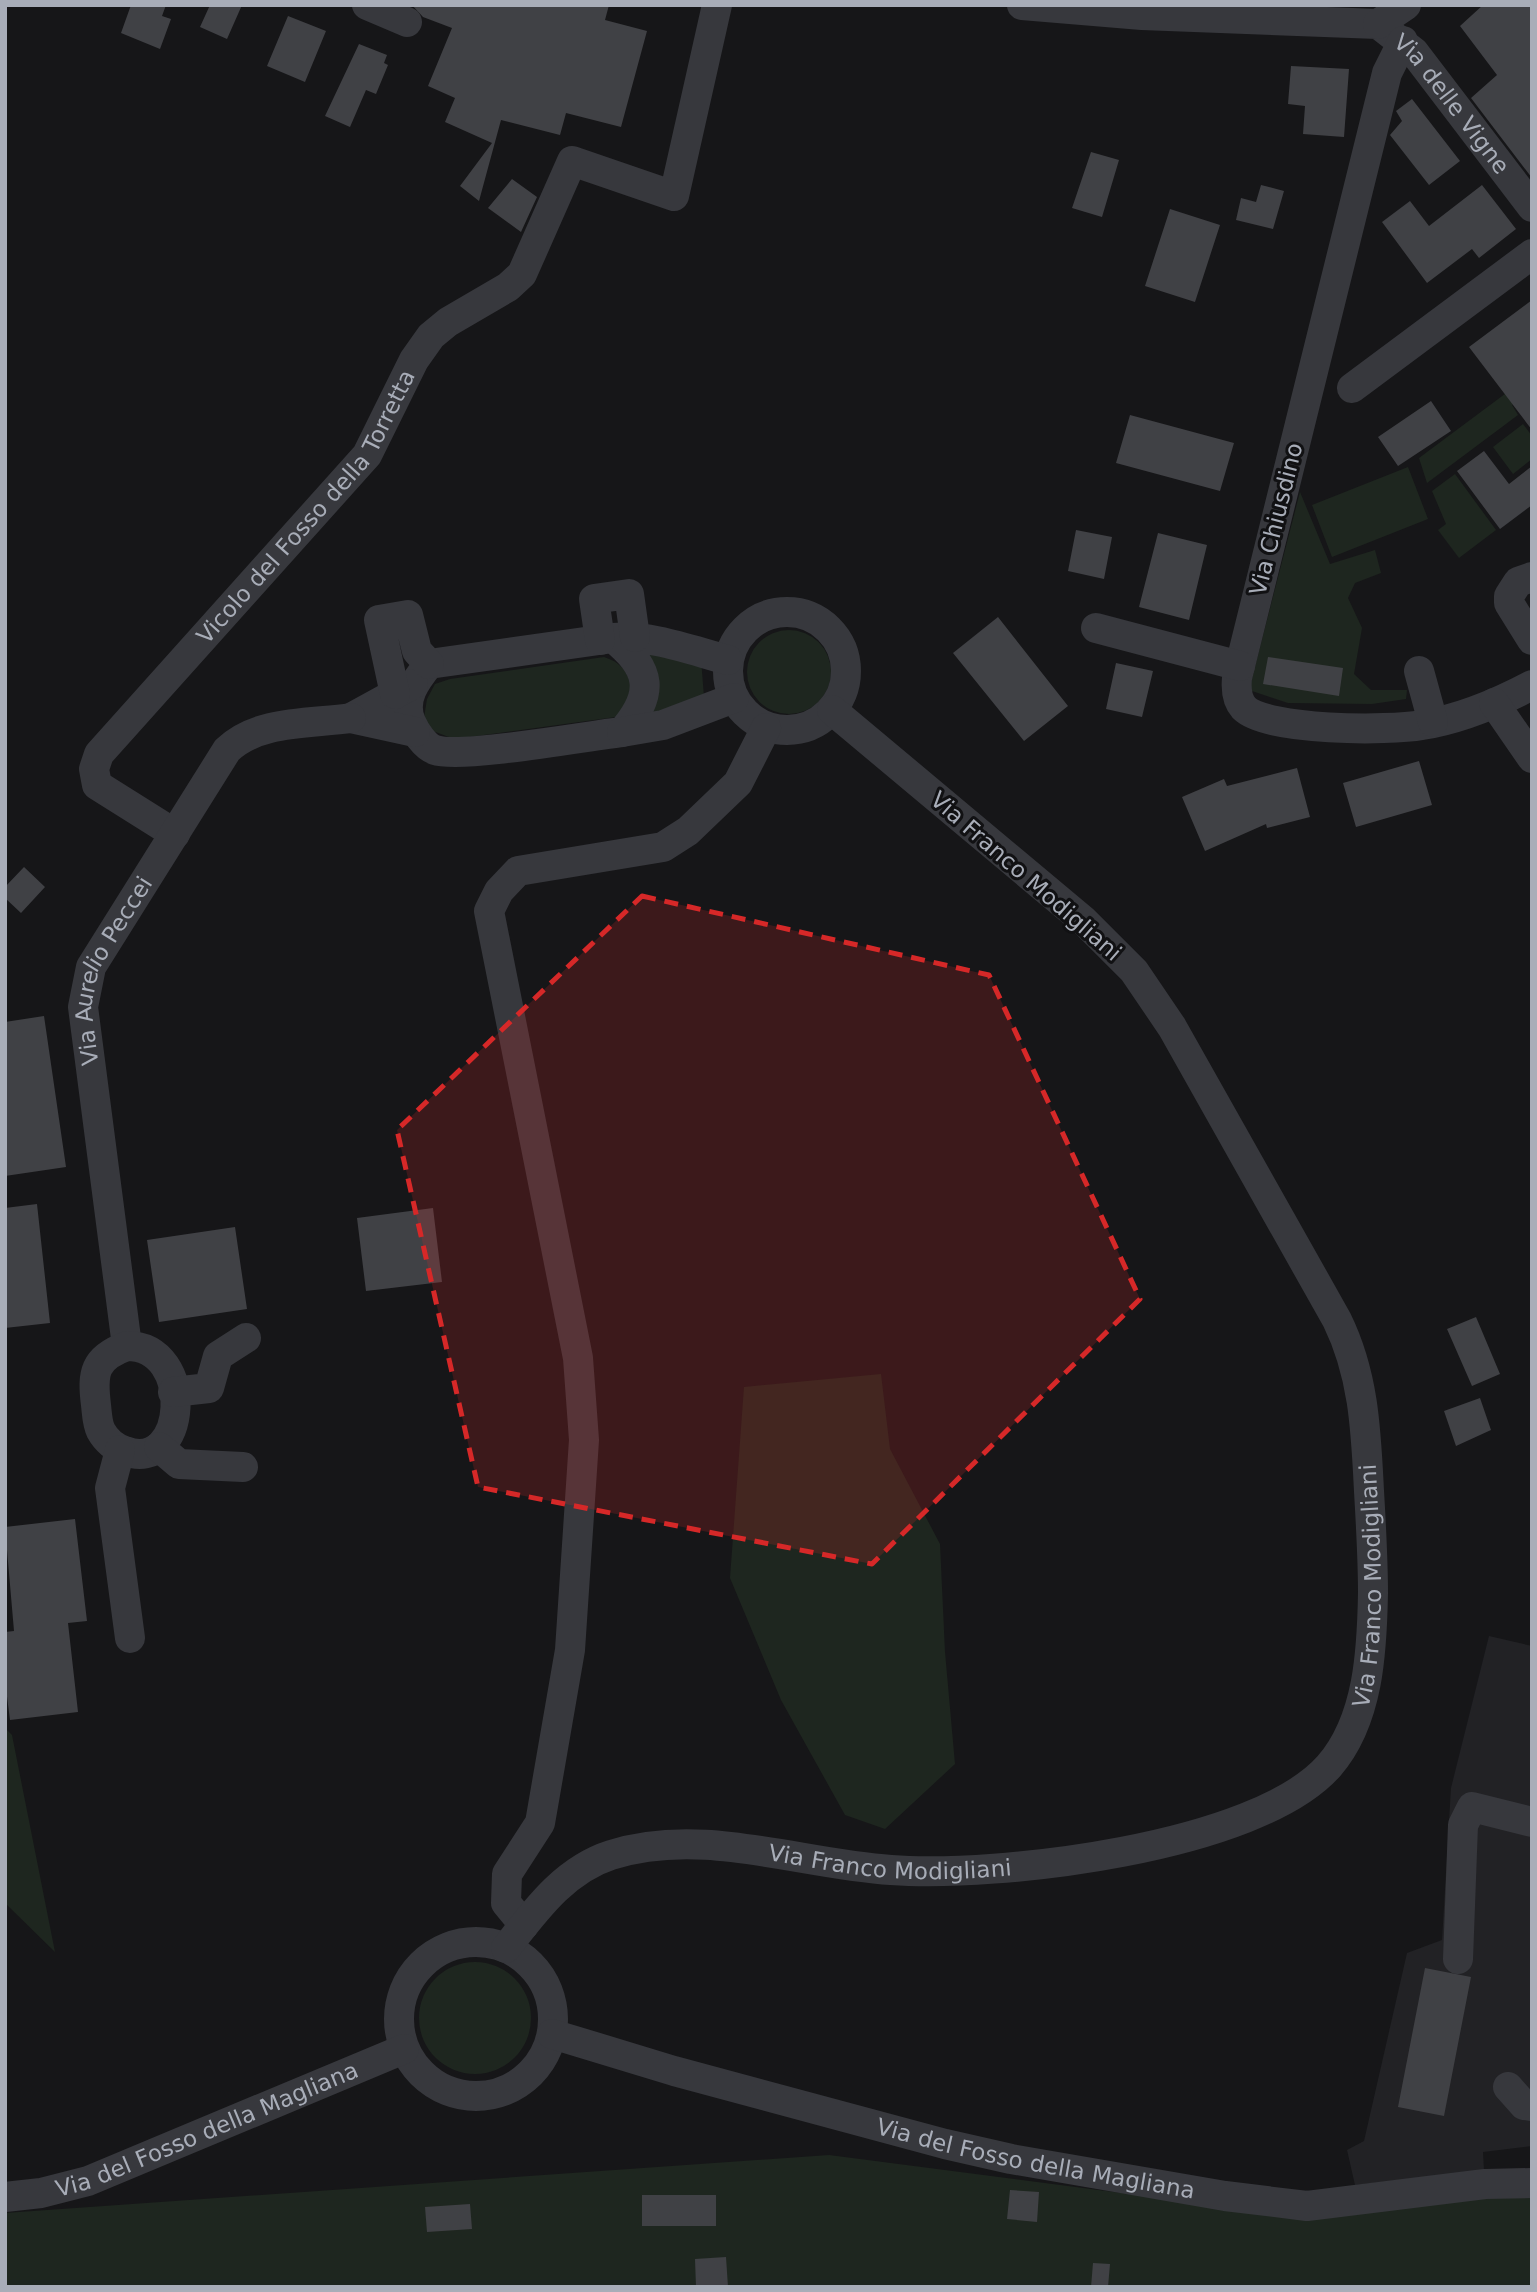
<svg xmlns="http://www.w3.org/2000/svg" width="1537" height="2292" font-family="'DejaVu Sans',sans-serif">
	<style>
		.built { fill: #222225 }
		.green { fill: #1e261f }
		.building { fill: #404145 }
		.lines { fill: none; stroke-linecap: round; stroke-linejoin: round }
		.minor { stroke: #37383d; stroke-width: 30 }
		.marked { fill: #d62828; fill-opacity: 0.2; stroke: #d62828; stroke-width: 5; stroke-dasharray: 14 9; stroke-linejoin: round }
		.labels { text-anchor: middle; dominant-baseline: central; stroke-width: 6; stroke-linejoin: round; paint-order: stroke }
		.street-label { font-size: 23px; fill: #a8adb8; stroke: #111113 }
	</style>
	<rect width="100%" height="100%" fill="#161618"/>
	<path class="built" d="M1489,1636L1532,1646V2146L1483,2152L1484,2171L1355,2185L1347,2150L1364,2141L1407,1953L1442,1940L1451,1788Z"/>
	<path class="green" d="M1529,376L1532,390L1512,405L1518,415L1427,483L1419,458Z
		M1523,424L1532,436V459L1513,474L1493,447Z
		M1408,467L1428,519L1332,557L1312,505Z
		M1455,474L1496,530L1459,558L1438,530L1446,524L1432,491Z
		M1300,492L1330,564L1375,550L1381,573L1355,583L1348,598L1362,628L1354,674L1371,690H1407L1406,699L1372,704L1288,703L1249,690Z
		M747 672a42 42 0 1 1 84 0a42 42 0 1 1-84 0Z
		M645,644L701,659L704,697L643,722Z
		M604,657C626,664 630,677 633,698L616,717L454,739L433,731L424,718L427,699L435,684L450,679Z
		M881,1374L890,1449L940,1544L945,1652L955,1764L885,1829L845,1815L781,1700L730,1578L744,1387Z
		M5,1728L12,1735L55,1952L5,1903Z
		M419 2018a56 56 0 1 1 112 0a56 56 0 1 1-112 0Z
		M829,2155L1267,2212L1532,2192V2287H5V2213Z"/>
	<path class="building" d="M131,5H166L162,16L171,19L160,49L121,33Z
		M210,5H242L227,39L200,27Z
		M412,5H609L605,20L647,31L621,127L566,113L560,135L501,120L479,201L460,186L492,143L445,122L455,98L428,86L452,28L423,17Z
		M1483,5H1532V178L1471,98L1497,75L1460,26Z
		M288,16L326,31L305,82L267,66Z
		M359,44L387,55L384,63L388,65L376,94L366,90L350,127L325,116Z
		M1291,66L1349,69L1344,137L1303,134L1305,106L1288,104Z
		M1412,99L1460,161L1429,185L1390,135L1402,121L1396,111Z
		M1091,152L1119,160L1102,217L1072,208Z
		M512,179L537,197L521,232L488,208Z
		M1261,185L1284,191L1273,229L1236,220L1241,198L1256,202Z
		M1482,185L1516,229L1479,258L1472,249L1427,283L1382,222L1410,201L1429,226Z
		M1170,209L1220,225L1195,302L1145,286Z
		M1532,300V430L1469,347Z
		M1431,401L1451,431L1398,466L1378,437Z
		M1130,415L1234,443L1220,491L1116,463Z
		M1484,451L1509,484L1532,466V505L1500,529L1457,471Z
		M1076,530L1112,537L1104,579L1068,571Z
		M1158,533L1207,545L1189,620L1139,607Z
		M998,617L1068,706L1024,741L953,653Z
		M1268,657L1343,668L1339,696L1263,684Z
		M1116,663L1153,671L1142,717L1106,709Z
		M1419,761L1432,805L1356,827L1343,783Z
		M1297,768L1310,817L1267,828L1266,824L1205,851L1182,797L1224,779L1227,786Z
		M24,867L45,887L21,913L5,898V887Z
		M44,1016L66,1167L5,1176V1022Z
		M37,1204L50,1323L5,1328V1208Z
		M433,1208L442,1282L366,1291L357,1218Z
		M235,1227L247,1309L159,1322L147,1240Z
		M1476,1317L1500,1374L1472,1386L1447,1329Z
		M1480,1398L1491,1430L1456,1446L1444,1411Z
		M75,1519L87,1621L68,1623L78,1712L10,1720L5,1681V1632L14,1631L5,1527Z
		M1425,1968L1471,1977L1444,2116L1398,2107Z
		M1010,2190L1039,2192L1037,2222L1007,2219Z
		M642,2195H716V2226H642Z
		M470,2204L472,2229L427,2232L425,2207Z
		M726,2257L728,2287H696L695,2259Z
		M1093,2263L1110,2264L1108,2287H1091Z"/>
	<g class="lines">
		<g class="minor">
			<path d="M367,5L407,22"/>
			<path id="s1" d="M1022,5L1142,15L1378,24L1414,52L1532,207"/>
			<path d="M1378,24L1406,5"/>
			<path d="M1403,41L1387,73L1237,678C1236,688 1236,699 1244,708C1267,731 1389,731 1422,725C1460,719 1498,703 1532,685"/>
			<path d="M1352,388L1532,254"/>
			<path d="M1532,577L1518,582L1509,596V603L1532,640"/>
			<circle cx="787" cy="671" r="59"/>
			<path d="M1096,628L1240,666"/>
			<path d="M613,638C652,669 655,694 622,732C587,736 461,759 435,750C424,746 415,731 411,722C401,700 416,680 429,664L613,638C652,635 690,650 728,660"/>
			<path d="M600,640L594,599L629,594L635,637"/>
			<path d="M1419,671L1433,722"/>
			<path d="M413,684L351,718L415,732"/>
			<path d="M395,694L379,620L408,615L417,651L429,664"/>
			<path d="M1494,703L1532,758"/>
			<path d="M622,732L663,725L734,698"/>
			<path id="s2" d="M175,834L97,785L94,769L99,754L367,455L414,360L431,336L448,322L508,287L522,274L572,161L674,196L717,5"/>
			<path id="s3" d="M127,1346L83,1007L91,967L227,750C258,720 310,724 351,718"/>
			<path d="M127,1346C197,1346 187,1475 125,1451C115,1448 106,1440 101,1431C97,1423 97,1413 96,1405C92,1373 94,1358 127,1346Z"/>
			<path d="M173,1392L209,1388L218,1356L246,1338"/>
			<path d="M159,1447L179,1464L243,1467"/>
			<path d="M120,1450L110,1488L130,1638"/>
			<path d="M524,1925L506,1903L507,1874L540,1823L570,1650L584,1440L578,1358L489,911L499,891L518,871L663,847L688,831L738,783L766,728"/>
			<circle cx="476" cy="2019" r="77"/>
			<path id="s4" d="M506,1948C535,1911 564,1870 611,1855C702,1826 799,1864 891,1870C997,1878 1257,1848 1329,1766C1369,1720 1372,1650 1373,1593C1373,1559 1371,1525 1369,1491C1366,1431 1364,1375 1337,1320L1172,1027L1134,971L1084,921L832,710"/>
			<path d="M1458,1959L1463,1825L1472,1807L1532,1822"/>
			<path id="s5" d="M552,2034L674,2071L945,2144L1011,2159L1225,2196L1307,2206L1485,2184L1532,2183"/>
			<path d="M1508,2087L1524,2105L1532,2106"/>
			<path id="s6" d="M5,2197L41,2193L88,2181L404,2049"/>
		</g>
	</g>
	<path class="marked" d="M642,896L989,975L1140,1299L872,1564L478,1487L397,1130Z"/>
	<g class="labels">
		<g class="street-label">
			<text stroke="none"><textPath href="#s1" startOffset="466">Via delle Vigne</textPath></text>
			<text stroke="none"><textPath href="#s2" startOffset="448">Vicolo del Fosso della Torretta</textPath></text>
			<text transform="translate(1276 519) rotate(-76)">Via Chiusdino</text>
			<text transform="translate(1026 876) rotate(41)">Via Franco Modigliani</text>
			<text stroke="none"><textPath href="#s3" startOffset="385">Via Aurelio Peccei</textPath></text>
			<text stroke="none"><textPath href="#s4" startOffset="1074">Via Franco Modigliani</textPath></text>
			<text stroke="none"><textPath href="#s4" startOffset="424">Via Franco Modigliani</textPath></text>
			<text stroke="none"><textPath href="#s6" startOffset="214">Via del Fosso della Magliana</textPath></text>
			<text stroke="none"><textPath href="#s5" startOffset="500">Via del Fosso della Magliana</textPath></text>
		</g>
	</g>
	<rect width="1537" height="2292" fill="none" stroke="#a8adb8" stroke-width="14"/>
</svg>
